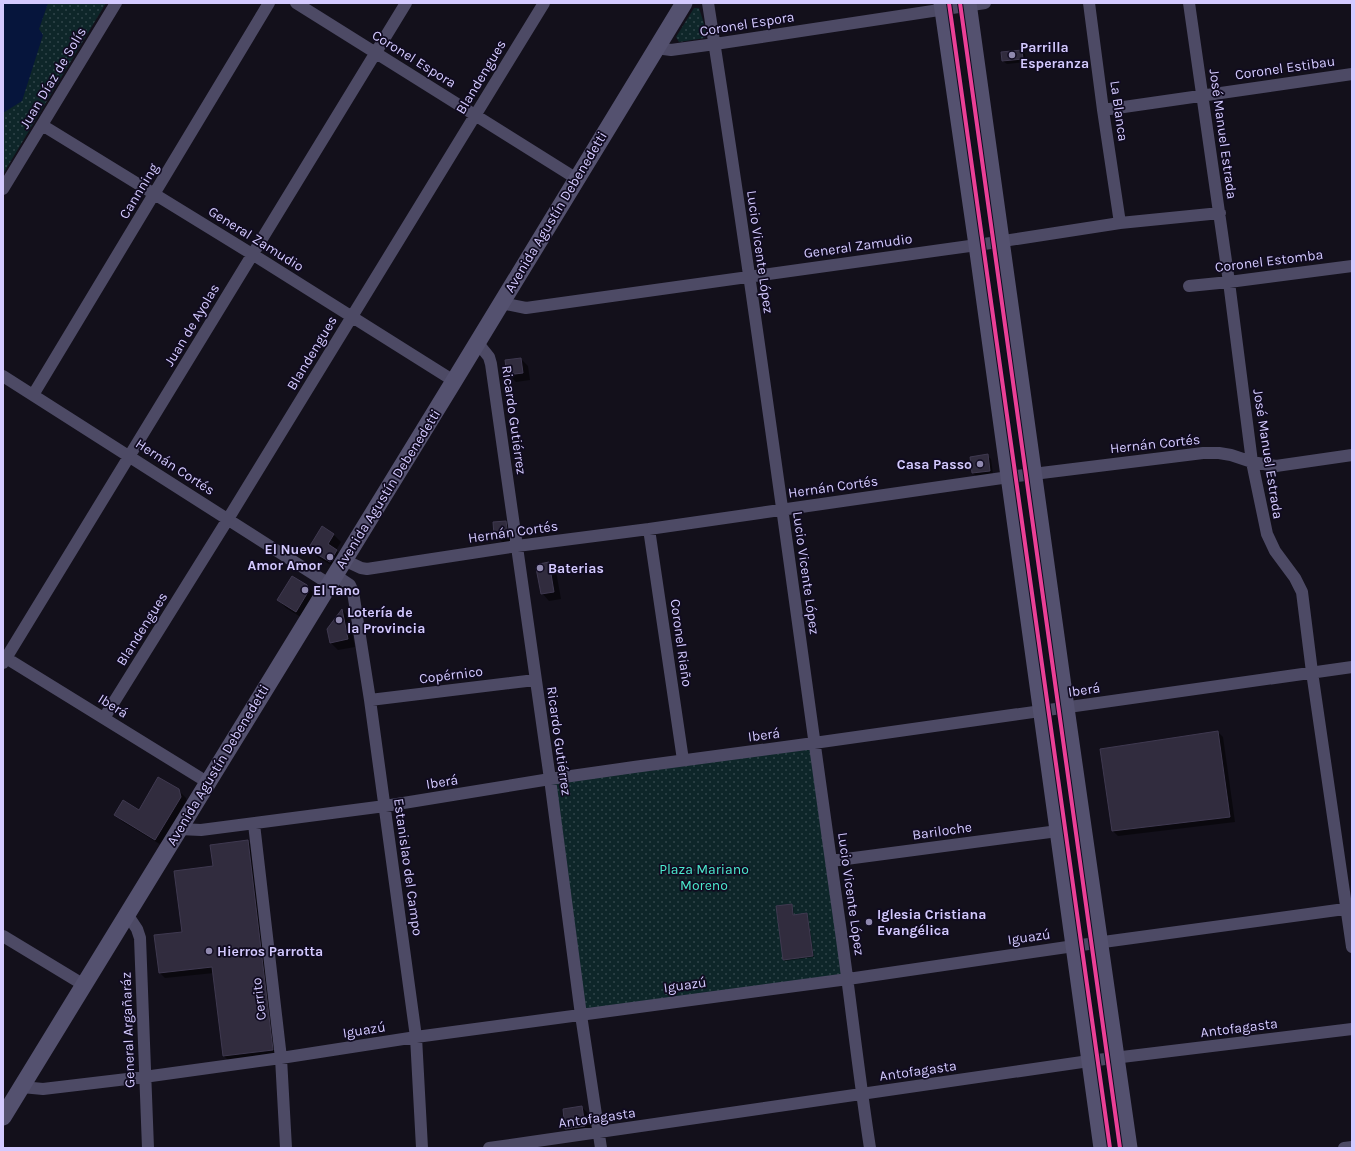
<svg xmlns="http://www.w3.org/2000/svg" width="1355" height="1151" font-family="Karla,sans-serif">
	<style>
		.park { fill: url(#park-dots) }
		.water { fill: #06153c }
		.shadow { fill: #0007 }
		.building { fill: #312c3e; stroke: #3f3950 }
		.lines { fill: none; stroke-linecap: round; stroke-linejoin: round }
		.minor { stroke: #4d4a65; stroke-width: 12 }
		.secondary { stroke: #54516f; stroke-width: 17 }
		.cycleway-casing { stroke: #100b20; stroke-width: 6 }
		.cycleway { stroke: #ea4096; stroke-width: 4 }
		.poi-dot { fill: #9089af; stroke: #100b20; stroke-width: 1.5 }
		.labels { text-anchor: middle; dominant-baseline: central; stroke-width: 3.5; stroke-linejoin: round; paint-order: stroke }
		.street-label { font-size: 14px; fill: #d4caff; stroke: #100b20 }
		.poi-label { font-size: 14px; font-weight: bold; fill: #d4caff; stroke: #100b20; text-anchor: start }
		.park-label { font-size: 14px; fill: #4ce9ce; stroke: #100b20 }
	</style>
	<defs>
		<pattern id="park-dots" width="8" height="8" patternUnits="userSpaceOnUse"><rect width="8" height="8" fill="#0e2629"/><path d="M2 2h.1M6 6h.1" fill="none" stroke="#304449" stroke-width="1.8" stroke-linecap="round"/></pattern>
	</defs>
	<rect width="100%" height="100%" fill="#13101b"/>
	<path class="park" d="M3,3H106L3,174Z
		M694,8H699L707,33L705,38L679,42L676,37Z
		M814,743L848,979L581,1015L550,779Z"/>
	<path class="water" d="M3,3H48L39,29L43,35L22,101L3,113Z"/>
	<path class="shadow" d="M1021,51L1025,54L1026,62L1007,64L1003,61Z
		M521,359L528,366L530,380L516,382L508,374Z
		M987,456L991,459L993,474L976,476L973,473Z
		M505,522L513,529L511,542H502L495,535Z
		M333,534L341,542L336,550L344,558L338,569L317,557L310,549Z
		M549,564L556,571L561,599L549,601L542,593Z
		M306,586L314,593L304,619L286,608L278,600Z
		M342,610L349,617L355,647L338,650L331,643Z
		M1218,732L1223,737L1235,822L1118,836L1113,831Z
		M178,790L186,798L188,805L163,846L123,822L116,815L139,811Z
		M248,841L253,847L277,1056L229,1061L224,1056L214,973L165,978L160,973L155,936L183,933L214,867Z
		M791,905L793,907L794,916L807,914L808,915L814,957L785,961L784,959Z
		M582,1107L589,1115L592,1133L574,1136L566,1128Z"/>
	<path class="building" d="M1022,50L1023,59L1002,61L1001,52Z
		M521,358L523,373L507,375L505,360Z
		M988,454L990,471L972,473L970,457Z
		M506,521L507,529L503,535H494L493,522Z
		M322,526L334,534L328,544L337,550L330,562L308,549Z
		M549,562L554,592L541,594L536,568L539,564Z
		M292,576L307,585L308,592L296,612L277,600Z
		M342,609L348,639L330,643L327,629Z
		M1218,731L1230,817L1112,831L1100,749Z
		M158,777L179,789L181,797L155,840L114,815L123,800L139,810Z
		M248,840L273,1050L223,1056L212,967L159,973L154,935L182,932L174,871L213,866L210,845Z
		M792,904L793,915L807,913L813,956L783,960L776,906Z
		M582,1106L585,1126L565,1129L563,1109Z"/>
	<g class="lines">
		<path class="minor" d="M296,3L577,179
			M708,3C756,307 796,613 839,918C850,994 858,1071 870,1148
			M1089,3L1103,110L1120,223
			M1189,3L1229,282L1252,462L1267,534L1275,551L1295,578L1302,592L1312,672L1352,947
			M656,48L671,50L715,44L985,3
			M1103,110L1352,74
			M42,125L252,254L454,381
			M3,189L116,3
			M1189,286L1229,282L1352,266
			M501,303L526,308L984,244L1120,223L1220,213
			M477,342L489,357L491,364L550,779L581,1015L601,1148
			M3,376L329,584
			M33,395L269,3
			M649,529L683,760
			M344,560L361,568L367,569L517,546L649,529L1009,477L1203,453H1219L1231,455L1252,462L1276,466L1352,455
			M335,575L350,585L353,592L370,700L416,1037L422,1148
			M3,656L207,782
			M3,663L406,3
			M370,700L535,680
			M104,718L228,519L544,3
			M254,824L281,1058L286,1148
			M179,829L201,830L385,806L550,779L634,767L814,743L1352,667
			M831,861L1058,831
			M127,914L137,929L140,938L148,1148
			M3,936L84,985
			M22,1087L43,1089L144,1077L281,1058L416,1037L848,979L1074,946L1352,908
			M489,1148L1089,1061L1352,1029
			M1344,1148L1352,1147"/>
		<path class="secondary" d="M942,3L977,245L1102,1148
			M968,3L1066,708L1129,1148
			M3,1117L454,381L684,3"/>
		<defs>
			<path id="cycleway" d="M949,3L1110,1148
				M960,3L1120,1148"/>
		</defs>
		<use href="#cycleway" class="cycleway-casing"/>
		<use href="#cycleway" class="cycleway"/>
	</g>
	<g class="poi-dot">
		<circle cx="1012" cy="55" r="4"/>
		<circle cx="980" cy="464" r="4"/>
		<circle cx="330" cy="557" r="4"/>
		<circle cx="540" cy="568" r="4"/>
		<circle cx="305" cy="590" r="4"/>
		<circle cx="339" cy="620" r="4"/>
		<circle cx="869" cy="922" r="4"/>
		<circle cx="209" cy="951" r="4"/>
	</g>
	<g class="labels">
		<g class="street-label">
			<text transform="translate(747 24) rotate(-9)">Coronel Espora</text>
			<text transform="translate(414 59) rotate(32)">Coronel Espora</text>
			<text transform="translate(1285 68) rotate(-8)">Coronel Estibau</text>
			<text transform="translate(481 77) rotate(-59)">Blandengues</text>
			<text transform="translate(53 78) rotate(-59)">Juan Díaz de Solís</text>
			<text transform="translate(1119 111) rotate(82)">La Blanca</text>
			<text transform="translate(1223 134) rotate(82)">José Manuel Estrada</text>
			<text transform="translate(139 191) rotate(-59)">Cannning</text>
			<text transform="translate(556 212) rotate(-59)">Avenida Agustín Debenedetti</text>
			<text transform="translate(256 239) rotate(32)">General Zamudio</text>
			<text transform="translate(858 246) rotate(-8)">General Zamudio</text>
			<text transform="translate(760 252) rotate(82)">Lucio Vicente López</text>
			<text transform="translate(1269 261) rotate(-7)">Coronel Estomba</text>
			<text transform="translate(192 325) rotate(-59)">Juan de Ayolas</text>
			<text transform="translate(312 353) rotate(-59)">Blandengues</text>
			<text transform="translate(514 420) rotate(82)">Ricardo Gutiérrez</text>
			<text transform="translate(1155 444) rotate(-6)">Hernán Cortés</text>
			<text transform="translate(1268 454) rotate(81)">José Manuel Estrada</text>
			<text transform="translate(175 467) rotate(33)">Hernán Cortés</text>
			<text transform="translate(833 487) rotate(-8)">Hernán Cortés</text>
			<text transform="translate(388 489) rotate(-58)">Avenida Agustín Debenedetti</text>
			<text transform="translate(513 532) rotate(-8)">Hernán Cortés</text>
			<text transform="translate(806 573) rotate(82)">Lucio Vicente López</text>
			<text transform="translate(142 629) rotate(-58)">Blandengues</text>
			<text transform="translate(681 643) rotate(82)">Coronel Riaño</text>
			<text transform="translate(451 675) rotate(-7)">Copérnico</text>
			<text transform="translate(1084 690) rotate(-8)">Iberá</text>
			<text transform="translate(113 706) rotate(32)">Iberá</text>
			<text transform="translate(764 735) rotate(-7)">Iberá</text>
			<text transform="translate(559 741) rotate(82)">Ricardo Gutiérrez</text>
			<text transform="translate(218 765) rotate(-59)">Avenida Agustín Debenedetti</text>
			<text transform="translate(442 782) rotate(-9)">Iberá</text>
			<text transform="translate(942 831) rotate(-8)">Bariloche</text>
			<text transform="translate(408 867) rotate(82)">Estanislao del Campo</text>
			<text transform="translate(851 894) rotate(82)">Lucio Vicente López</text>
			<text transform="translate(1029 937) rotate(-8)">Iguazú</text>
			<text transform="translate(685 985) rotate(-8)">Iguazú</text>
			<text transform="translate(259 999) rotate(-97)">Cerrito</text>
			<text transform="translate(1239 1028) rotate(-7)">Antofagasta</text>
			<text transform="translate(128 1030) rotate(-92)">General Argañaráz</text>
			<text transform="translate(364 1030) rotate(-9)">Iguazú</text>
			<text transform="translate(918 1071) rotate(-8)">Antofagasta</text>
			<text transform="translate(597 1118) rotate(-8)">Antofagasta</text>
		</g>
		<g class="poi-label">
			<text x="1020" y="47">Parrilla<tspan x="1020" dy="16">Esperanza</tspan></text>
			<text x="972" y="464" text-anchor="end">Casa Passo</text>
			<text x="322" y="549" text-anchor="end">El Nuevo<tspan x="322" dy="16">Amor Amor</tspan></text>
			<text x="548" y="568">Baterias</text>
			<text x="313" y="590">El Tano</text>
			<text x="347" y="612">Lotería de<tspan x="347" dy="16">la Provincia</tspan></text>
			<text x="877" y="914">Iglesia Cristiana<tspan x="877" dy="16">Evangélica</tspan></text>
			<text x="217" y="951">Hierros Parrotta</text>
		</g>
		<g class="park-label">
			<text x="704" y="869">Plaza Mariano<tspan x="704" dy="16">Moreno</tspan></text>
		</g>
	</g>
	<rect width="1355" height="1151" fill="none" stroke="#d4caff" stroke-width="8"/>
</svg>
